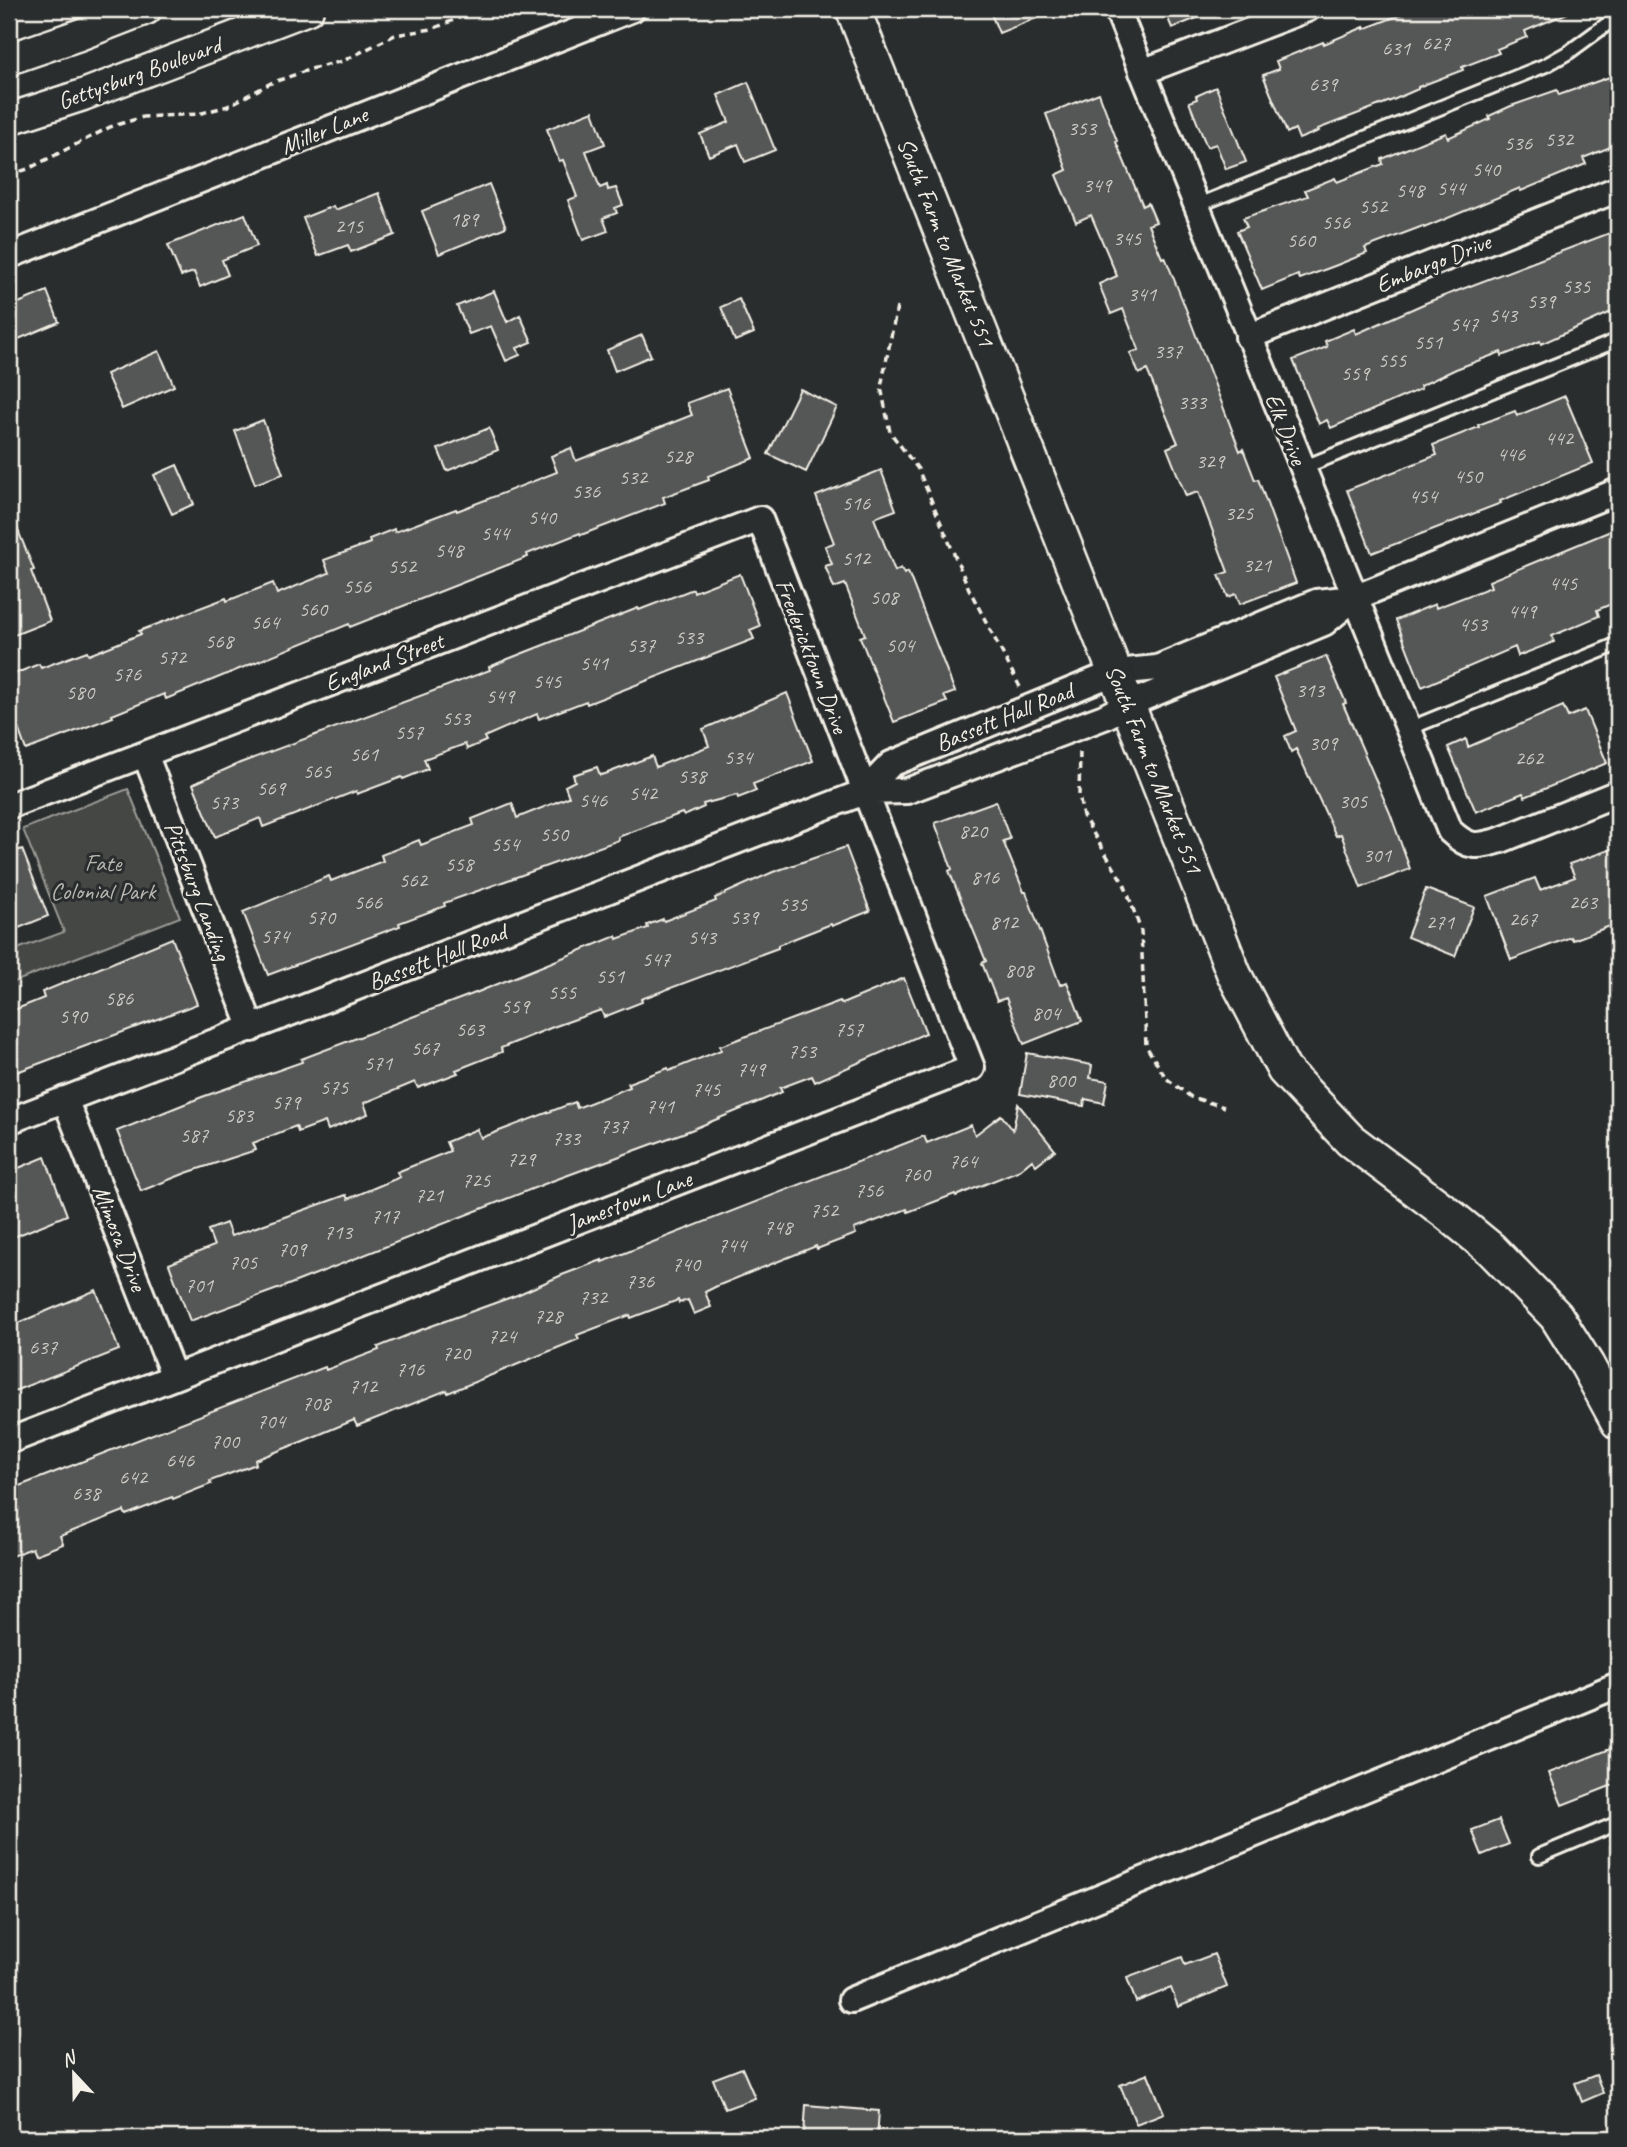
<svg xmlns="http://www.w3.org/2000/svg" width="1627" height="2147" font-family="Caveat,sans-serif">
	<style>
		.green { fill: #444645; stroke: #9c9c96; stroke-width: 2 }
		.building { fill: #555756; stroke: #f4f1e8; stroke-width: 2 }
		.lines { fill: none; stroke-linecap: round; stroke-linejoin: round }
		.service-casing { stroke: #f4f1e8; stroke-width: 18 }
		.minor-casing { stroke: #f4f1e8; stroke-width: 30 }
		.tertiary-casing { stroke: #f4f1e8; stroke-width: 35 }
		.secondary-casing { stroke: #f4f1e8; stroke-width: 38 }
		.path { stroke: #f4f1e8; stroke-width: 3.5; stroke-dasharray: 7 5; stroke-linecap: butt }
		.service { stroke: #2a2d2e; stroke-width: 12 }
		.minor { stroke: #2a2d2e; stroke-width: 24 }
		.tertiary { stroke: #2a2d2e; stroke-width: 30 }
		.secondary { stroke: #2a2d2e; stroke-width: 33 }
		.labels { text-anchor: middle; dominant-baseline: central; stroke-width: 6; stroke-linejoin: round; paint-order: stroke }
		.number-label { font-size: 21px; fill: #cccac4 }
		.street-label { font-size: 24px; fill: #f4f1e8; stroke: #2a2d2e }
		.park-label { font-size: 24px; fill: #b6b5af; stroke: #2a2d2e }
	</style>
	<rect width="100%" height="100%" fill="#2a2d2e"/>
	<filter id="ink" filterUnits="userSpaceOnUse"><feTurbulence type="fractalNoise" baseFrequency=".0143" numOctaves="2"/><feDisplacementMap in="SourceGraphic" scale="14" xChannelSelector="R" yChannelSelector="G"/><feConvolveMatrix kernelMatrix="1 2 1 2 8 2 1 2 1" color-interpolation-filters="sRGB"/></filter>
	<g filter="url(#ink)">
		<path class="green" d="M128,789L180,917L9,984V952L64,932L23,829Z"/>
		<path class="building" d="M989,9H1057V10L999,33Z
			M1164,9H1217V10L1172,28Z
			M1415,9H1577L1525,31L1527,37L1497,49L1499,53L1462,67L1463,70L1418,87V89L1393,100L1318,129L1319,131L1299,139L1295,129L1287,133L1263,75L1279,69L1276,61L1323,42L1324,44L1364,27V29Z
			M1618,74V144L1583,158L1586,164L1521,191L1520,188L1424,228L1423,226L1365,248L1367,253L1337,265L1300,279L1298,275L1262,290L1237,231L1247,227L1243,218L1308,196L1305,190L1335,178L1337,182L1383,164L1382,159L1425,141L1446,133L1448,138L1490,119L1489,116L1511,106L1557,90L1559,95Z
			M748,82L775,150L745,162L738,144L709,156L700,134L729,122L718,95Z
			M1216,87L1246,162L1226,169L1216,144L1207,147L1189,102L1197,99L1196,96Z
			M1099,93L1117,141L1116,142L1143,206L1148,203L1156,222L1148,225L1162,258L1165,257L1184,304L1240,451L1243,449L1255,480L1258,479L1296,583L1240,604L1236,594L1228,597L1219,575L1228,572L1198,492L1186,496L1167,448L1178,443L1147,370L1139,374L1130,353L1139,350L1123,309L1111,314L1099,284L1117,276L1091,215L1076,222L1056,175L1067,170L1046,114Z
			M593,111L605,144L586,151L600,188L607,185L608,190L616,188L623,205L615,208L617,213L603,218L608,231L583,240L568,200L577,197L563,160L559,161L547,129Z
			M489,184L506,227L439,254L422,211Z
			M379,193L395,235L351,252L348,245L318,256L303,218L333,206L335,210Z
			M245,214L257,246L222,260L228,275L200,287L194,272L181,276L168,245Z
			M1615,231L1618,240V309L1541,344L1540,341L1502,356L1501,352L1456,369L1420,386L1421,389L1331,428L1327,420L1319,424L1293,360L1327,347L1325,341L1354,329L1356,334L1428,302Z
			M47,291L59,322L9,343V307Z
			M494,291L507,322L520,315L532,342L517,348L520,355L506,361L491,326L469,334L457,306Z
			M739,299L754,333L735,341L721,307Z
			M642,335L651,356L615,371L607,350Z
			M159,351L174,386L122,409L106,374Z
			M727,388L754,458L708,476L709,480L663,497L665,503L581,535L580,533L527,554L528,557L350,627L349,624L166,699L164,694L112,715L113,717L26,750L9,703V676L39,664L41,668L87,651L89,655L141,634L139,631L226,598L227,601L273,583L277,594L329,573L324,560L370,543L369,539L394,529L395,532L456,509L457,511L557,472L551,456L571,448L576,461L692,415L687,403Z
			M800,389L837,407L806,472L768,454Z
			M1565,396L1593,463L1500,501L1501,503L1372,553L1347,490L1437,455L1433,445L1479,427L1478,425L1515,411L1517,416Z
			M263,420L283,474L255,484L235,431Z
			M489,428L498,450L447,471L438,449Z
			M177,465L194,504L172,514L154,475Z
			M881,470L896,510L874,518L895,571L901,568L904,574L908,572L955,692L944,696L947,702L894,722L860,637L865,635L845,584L834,588L825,566L832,564L825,546L834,543L816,496Z
			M9,508L34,570L31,571L50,621L9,637Z
			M1618,528V601L1597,610L1599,616L1552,636L1554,642L1518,656L1515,647L1422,687L1396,620L1435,604L1436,608L1491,587L1489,581Z
			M740,574L760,626L750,630L754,639L587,704L586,701L539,719L537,714L484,737L486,741L467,749L465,744L424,759L428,769L403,779L402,777L357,794L356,791L263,827L260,818L215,837L193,784L240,763L490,670L489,667L508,659L638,608L639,610L693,589L694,592Z
			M1326,656L1346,703L1343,704L1390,813L1410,869L1361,888L1341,834L1336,836L1296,749L1291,752L1285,736L1296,731L1274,677Z
			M787,693L813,761L753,784L756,791L738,798L737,795L703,804L704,807L684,816L682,813L618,837L619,840L444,903L445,906L399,923L400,926L268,975L243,912L329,876L331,881L383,861L381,855L419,840L421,845L474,825L472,819L512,803L517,818L569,797L565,786L575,781L573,775L597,767L600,775L605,774L652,756L656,767L709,746L703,729Z
			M1563,706L1568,717L1585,710L1607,763L1525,797L1523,793L1476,812L1448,747L1466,739L1468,747Z
			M996,801L1010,839L1003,841L1024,892H1026L1060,985L1067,982L1082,1021L1024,1044L1006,998L997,1001L982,963L986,961L949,871L952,869L935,823Z
			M846,847L870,911L832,926L831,924L778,945V948L641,999L642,1002L604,1017L601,1010L553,1027L501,1048L502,1052L456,1070L458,1073L418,1088L415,1082L364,1103L368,1114L328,1130L325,1122L298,1132L296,1126L253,1143L256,1150L186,1173L141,1191L117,1131L202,1097L302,1062L301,1059L478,992L616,936L617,939L648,928L647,925L663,919L664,921L716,901L715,898L773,872Z
			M1618,847V923L1573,940L1571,937L1511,960L1487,896L1535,878L1540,890L1575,877L1569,864Z
			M22,849L48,916L9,932V854Z
			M1426,889L1474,907L1455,956L1407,937Z
			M172,938L197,1004L9,1075V1012L44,998L42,992Z
			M904,978L926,1033L815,1082L812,1076L780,1088L782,1092L691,1130L552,1181L283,1287L190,1321L169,1264L214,1246L208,1230L226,1223L231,1236L346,1195L348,1199L400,1177L397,1172L450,1151L446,1142L477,1129L481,1138L575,1102L577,1108L630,1087L628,1083L668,1068L669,1071L721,1050L720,1046L840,1001L842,1004Z
			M1027,1053L1092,1065L1090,1078L1108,1081L1104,1103L1085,1099L1084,1106L1020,1094Z
			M1018,1104L1055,1150L1036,1165L1032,1160L1020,1170L956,1196L955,1194L908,1212L907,1209L854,1229L856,1234L817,1249L816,1246L717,1286L705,1292L711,1307L694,1314L688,1300L679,1303L678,1300L631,1318L630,1315L577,1335L579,1339L448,1393L447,1390L357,1426L354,1420L301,1442L255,1460L256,1464L210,1481L211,1484L173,1499L172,1497L126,1515L124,1511L60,1536L63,1544L35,1555L32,1548L9,1557V1490L325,1367L326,1370L379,1350L378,1347L423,1329L517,1295L562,1275L602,1260V1262L924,1136L927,1143L971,1125L975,1135L1001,1115L1013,1130Z
			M45,1157L67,1215L9,1239V1172Z
			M96,1290L119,1350L9,1393V1327Z
			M1610,1749L1618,1770V1783L1562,1805L1549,1773Z
			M1499,1820L1509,1844L1482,1855L1472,1830Z
			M1214,1954L1227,1987L1178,2007L1171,1988L1136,2002L1127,1978L1182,1957L1185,1965Z
			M742,2068L755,2098L725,2109L713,2079Z
			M1148,2074L1164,2113L1136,2124L1120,2085Z
			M1596,2075L1603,2093L1582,2102L1575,2083Z
			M806,2105L879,2111L877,2138L804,2136Z"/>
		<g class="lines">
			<defs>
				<path id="service" d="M1196,206L1546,65L1569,52L1618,16
					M1302,468L1618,340
					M1408,729L1618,644
					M1539,1856L1618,1823"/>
				<path id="minor" d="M1117,9L1450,831C1469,849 1477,847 1501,840L1618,793
					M1142,72L1307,9
					M16,253L632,9
					M1248,337L1618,189
					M145,754L252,1029
					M864,792L891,764L1116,672L1157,668L1316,602L1354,598L1618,491
					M9,806L760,519L972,1068L9,1441
					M65,1099L174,1377
					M9,1121L864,792L907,791L1104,717L1129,704L1324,623L1354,598
					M851,2000L1618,1685"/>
				<path id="tertiary" d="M9,59L79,35L146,9
					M9,119L83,95L308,9"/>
				<path id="secondary" d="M853,9L1234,974L1284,1070L1350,1140L1447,1213L1491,1249L1556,1316L1587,1365L1618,1422"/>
			</defs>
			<use href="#service" class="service-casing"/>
			<use href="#minor" class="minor-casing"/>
			<use href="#tertiary" class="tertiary-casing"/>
			<use href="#secondary" class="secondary-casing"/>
			<path class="path" d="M9,175L28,169L110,127L143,117L198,114L228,106L271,83L311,69L343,61L395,35L432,29L459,18L470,9
				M897,307L881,387L890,432L918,469L969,589L1020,687
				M1080,752L1079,796L1083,816L1125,886L1141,931L1146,1046L1166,1078L1191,1097L1224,1107"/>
			<use href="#service" class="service"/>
			<use href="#minor" class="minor"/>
			<use href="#tertiary" class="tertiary"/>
			<use href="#secondary" class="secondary"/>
		</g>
	</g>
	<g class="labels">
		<g class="number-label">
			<text x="1436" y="43">627</text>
			<text x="1396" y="48">631</text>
			<text x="1323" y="84">639</text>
			<text x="1082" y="128">353</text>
			<text x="1559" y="139">532</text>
			<text x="1518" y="143">536</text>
			<text x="1486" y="169">540</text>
			<text x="1097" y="185">349</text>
			<text x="1451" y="188">544</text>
			<text x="1410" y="190">548</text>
			<text x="1373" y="206">552</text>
			<text x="464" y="219">189</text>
			<text x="1336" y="222">556</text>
			<text x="349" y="226">215</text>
			<text x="1127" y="238">345</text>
			<text x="1301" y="240">560</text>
			<text x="1576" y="286">535</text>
			<text x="1142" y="294">341</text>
			<text x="1541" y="301">539</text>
			<text x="1503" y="315">543</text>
			<text x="1464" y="324">547</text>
			<text x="1428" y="342">551</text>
			<text x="1168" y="351">337</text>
			<text x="1392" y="360">555</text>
			<text x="1355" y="373">559</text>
			<text x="1192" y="402">333</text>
			<text x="1559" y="438">442</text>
			<text x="1511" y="454">446</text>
			<text x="678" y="456">528</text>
			<text x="1210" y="461">329</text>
			<text x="1468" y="476">450</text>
			<text x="633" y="477">532</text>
			<text x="586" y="491">536</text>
			<text x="1423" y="496">454</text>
			<text x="856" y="503">516</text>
			<text x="1239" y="513">325</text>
			<text x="542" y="517">540</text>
			<text x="495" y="533">544</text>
			<text x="449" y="550">548</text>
			<text x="856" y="558">512</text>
			<text x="1257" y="565">321</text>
			<text x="402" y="566">552</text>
			<text x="1563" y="583">445</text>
			<text x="357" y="586">556</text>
			<text x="884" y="597">508</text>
			<text x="313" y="609">560</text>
			<text x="1522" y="611">449</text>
			<text x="265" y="622">564</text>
			<text x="1473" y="624">453</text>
			<text x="689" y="637">533</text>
			<text x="219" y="641">568</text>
			<text x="641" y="645">537</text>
			<text x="900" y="645">504</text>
			<text x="172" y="657">572</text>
			<text x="594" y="663">541</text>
			<text x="127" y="674">576</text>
			<text x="547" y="681">545</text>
			<text x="1310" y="690">313</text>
			<text x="80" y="692">580</text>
			<text x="500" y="696">549</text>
			<text x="456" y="718">553</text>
			<text x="409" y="732">557</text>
			<text x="1323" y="743">309</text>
			<text x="364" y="754">561</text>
			<text x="738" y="757">534</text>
			<text x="1529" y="758">262</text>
			<text x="317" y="771">565</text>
			<text x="692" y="776">538</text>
			<text x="271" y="788">569</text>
			<text x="643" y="793">542</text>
			<text x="593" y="800">546</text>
			<text x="1353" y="801">305</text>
			<text x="224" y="802">573</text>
			<text x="973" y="831">820</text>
			<text x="554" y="834">550</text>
			<text x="505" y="844">554</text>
			<text x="1377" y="855">301</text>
			<text x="459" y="864">558</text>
			<text x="985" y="877">816</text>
			<text x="413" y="880">562</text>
			<text x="368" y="902">566</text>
			<text x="1583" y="902">263</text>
			<text x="793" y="904">535</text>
			<text x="321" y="917">570</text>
			<text x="744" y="917">539</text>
			<text x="1523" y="919">267</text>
			<text x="1004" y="922">812</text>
			<text x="1440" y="922">271</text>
			<text x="275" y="936">574</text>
			<text x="702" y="937">543</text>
			<text x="656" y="959">547</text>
			<text x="1019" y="970">808</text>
			<text x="610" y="976">551</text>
			<text x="562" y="992">555</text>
			<text x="119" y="998">586</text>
			<text x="515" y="1006">559</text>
			<text x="1046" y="1013">804</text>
			<text x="73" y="1016">590</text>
			<text x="470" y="1029">563</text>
			<text x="849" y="1029">757</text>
			<text x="425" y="1048">567</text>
			<text x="802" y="1051">753</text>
			<text x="378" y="1063">571</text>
			<text x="751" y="1069">749</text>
			<text x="1061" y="1080">800</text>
			<text x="334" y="1087">575</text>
			<text x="706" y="1089">745</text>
			<text x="286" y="1102">579</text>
			<text x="660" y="1106">741</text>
			<text x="239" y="1115">583</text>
			<text x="614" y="1126">737</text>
			<text x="194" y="1135">587</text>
			<text x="566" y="1138">733</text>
			<text x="521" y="1159">729</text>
			<text x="963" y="1161">764</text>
			<text x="916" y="1174">760</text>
			<text x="476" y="1180">725</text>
			<text x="869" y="1190">756</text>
			<text x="429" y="1195">721</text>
			<text x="824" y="1210">752</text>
			<text x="385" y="1216">717</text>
			<text x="778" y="1227">748</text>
			<text x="338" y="1232">713</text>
			<text x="732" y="1245">744</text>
			<text x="292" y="1249">709</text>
			<text x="243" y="1262">705</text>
			<text x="686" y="1264">740</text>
			<text x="640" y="1281">736</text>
			<text x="199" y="1285">701</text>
			<text x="593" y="1297">732</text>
			<text x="548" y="1316">728</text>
			<text x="502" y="1336">724</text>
			<text x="43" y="1347">637</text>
			<text x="456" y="1353">720</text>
			<text x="410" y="1369">716</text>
			<text x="363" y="1386">712</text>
			<text x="316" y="1403">708</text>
			<text x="271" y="1421">704</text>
			<text x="225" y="1441">700</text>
			<text x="180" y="1460">646</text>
			<text x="133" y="1477">642</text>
			<text x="86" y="1493">638</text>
		</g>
		<g class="street-label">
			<text transform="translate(139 73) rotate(-20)">Gettysburg Boulevard</text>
			<text transform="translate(324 130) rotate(-22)">Miller Lane</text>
			<text transform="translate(946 242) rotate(68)">South Farm to Market 551</text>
			<text transform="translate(1433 263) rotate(-22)">Embargo Drive</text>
			<text transform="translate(1286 429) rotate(68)">Elk Drive</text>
			<text transform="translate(812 656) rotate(69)">Fredericktown Drive</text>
			<text transform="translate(384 662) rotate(-21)">England Street</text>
			<text transform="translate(1004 717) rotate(-22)">Bassett Hall Road</text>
			<text transform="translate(1154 769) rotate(68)">South Farm to Market 551</text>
			<text transform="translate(198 891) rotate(69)">Pittsburg Landing</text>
			<text transform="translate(437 957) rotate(-21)">Bassett Hall Road</text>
			<text transform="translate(629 1201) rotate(-21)">Jamestown Lane</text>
			<text transform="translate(120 1238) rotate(69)">Mimosa Drive</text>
		</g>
		<g class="park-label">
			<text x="103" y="863">Fate<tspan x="103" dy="28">Colonial Park</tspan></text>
		</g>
	</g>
	<rect width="1627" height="2147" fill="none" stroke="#2a2d2e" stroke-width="35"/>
	<rect x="18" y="18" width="1592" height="2112" fill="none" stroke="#f4f1e8" stroke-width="2.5" filter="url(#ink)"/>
	<g transform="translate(74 2074) rotate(338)" stroke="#2a2d2e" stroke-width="5" paint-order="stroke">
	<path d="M0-5L12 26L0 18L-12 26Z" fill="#f4f1e8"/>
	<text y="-10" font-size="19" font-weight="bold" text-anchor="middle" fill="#f4f1e8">N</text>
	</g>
</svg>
